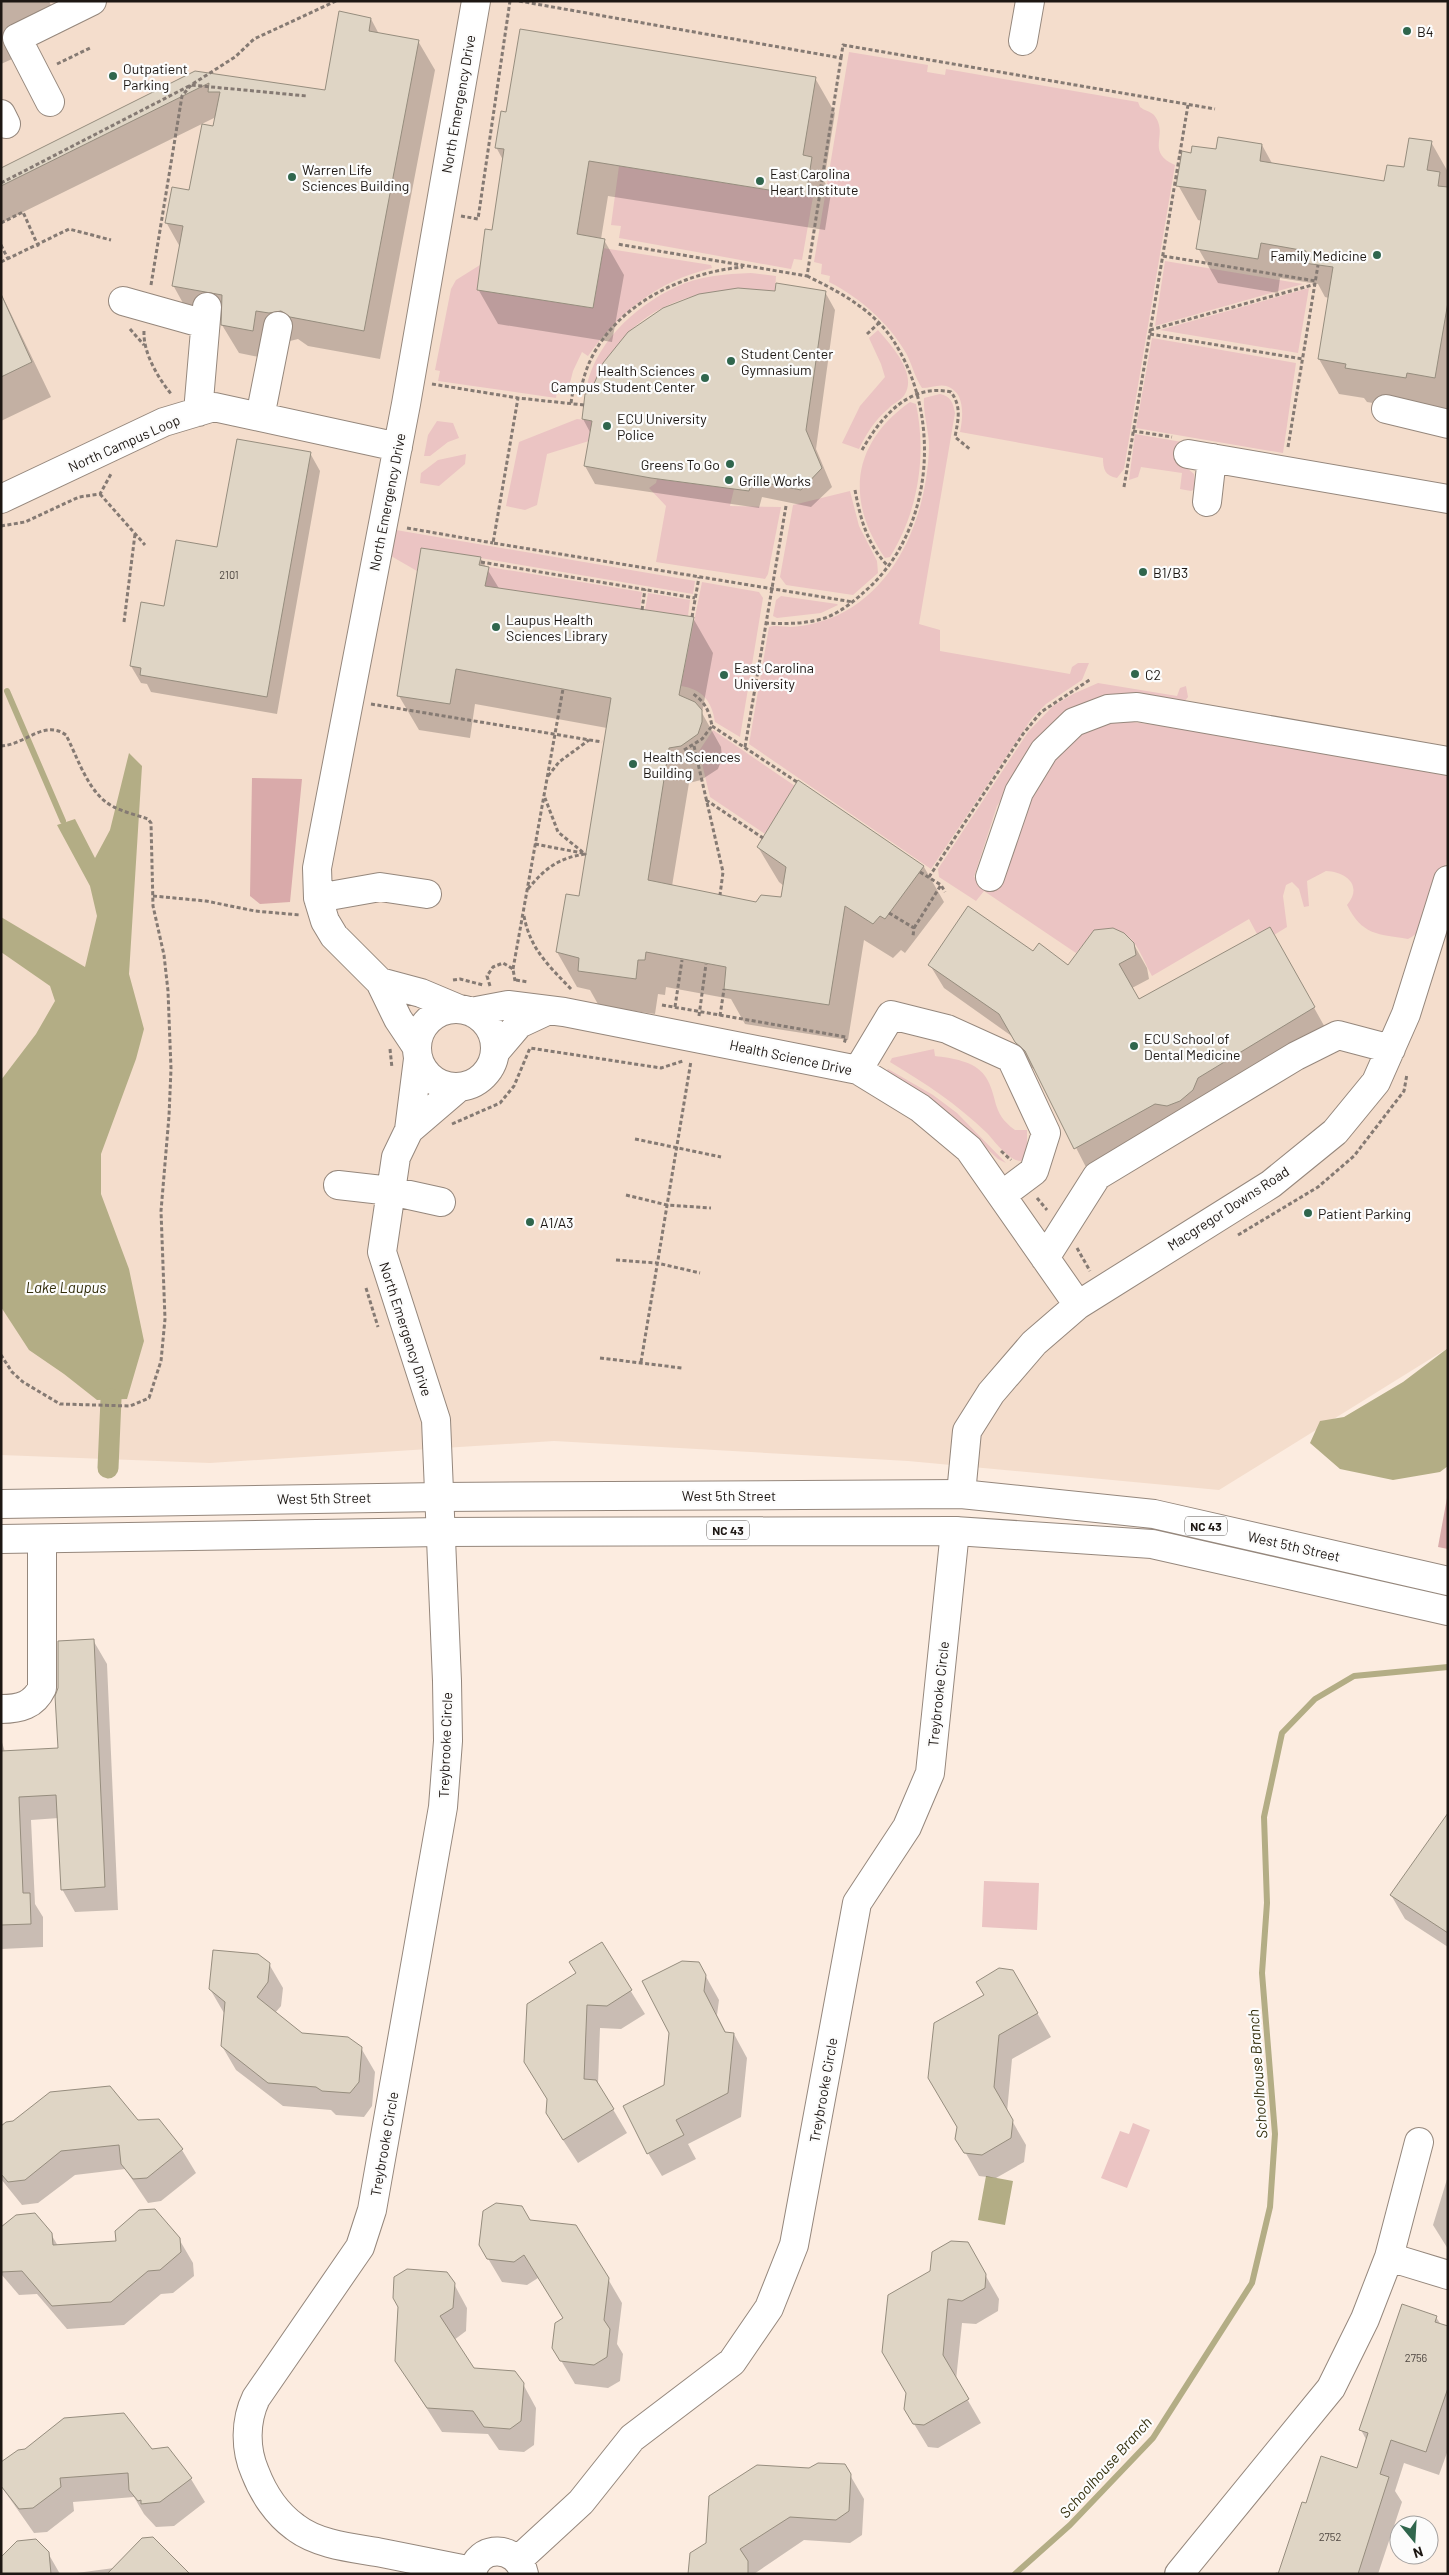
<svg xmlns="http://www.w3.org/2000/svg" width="1449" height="2575" font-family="Barlow,sans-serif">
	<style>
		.built { fill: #f4ddcc }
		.green { fill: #ebc4c3 }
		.forest { fill: #d9aaaa }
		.water { fill: #b3ad85 }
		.shadow { fill: #0003 }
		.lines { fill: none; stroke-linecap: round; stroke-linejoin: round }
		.stream { stroke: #b3ad85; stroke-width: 6 }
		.canal { stroke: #b3ad85; stroke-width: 21 }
		.building { fill: #dfd5c5; stroke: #968d7e }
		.minor-casing { stroke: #95877c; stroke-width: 30 }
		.major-casing { stroke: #95877c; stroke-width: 30 }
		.path { stroke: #857a73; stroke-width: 3; stroke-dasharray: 4 2.5; stroke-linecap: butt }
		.minor { stroke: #fff; stroke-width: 28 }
		.major { stroke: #fff; stroke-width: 28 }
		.poi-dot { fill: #30664d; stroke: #fcfcfc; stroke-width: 2 }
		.labels { text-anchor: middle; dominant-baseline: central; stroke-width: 4.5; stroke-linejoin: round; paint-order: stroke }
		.number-label { font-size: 11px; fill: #4e4640 }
		.shield { fill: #fcfcfc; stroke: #605c59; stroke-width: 1 }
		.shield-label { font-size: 12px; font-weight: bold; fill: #1d1713 }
		.poi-label { font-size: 14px; fill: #1d1713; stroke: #fcfcfc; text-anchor: start }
		.street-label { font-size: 14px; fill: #1d1713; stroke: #fcfcfc }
		.water-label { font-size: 15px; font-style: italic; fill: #322d0a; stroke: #fcfcfc }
	</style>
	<rect width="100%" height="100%" fill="#fcece0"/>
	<path class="built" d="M1,1H1448V1348L1219,1490L908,1461L554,1441L210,1463L1,1455Z"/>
	<path class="green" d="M849,52L928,65L927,72L945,75L946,69L1138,102L1140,107C1145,111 1150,111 1154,115C1170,135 1144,151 1175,165L1124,469L1117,478C1105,476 1103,469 1103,458L960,432C963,417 966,392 946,386C939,384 930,388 922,388C915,378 912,364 906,353C888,322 860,298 829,282L830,276L821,274L822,264L814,262Z
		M619,166L813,197L802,260L794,259L791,269L619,238L621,226L611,225Z
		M603,248L711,265L712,268C658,281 620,311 588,356L582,352L573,371L569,387L558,385L556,398L438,381L440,371L435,370L451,289L456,280L480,265L477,290L592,308Z
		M1165,261L1303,284L1155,326Z
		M751,273L776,276L775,291C723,287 668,293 629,332C616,345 601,377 590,393L585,394C592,346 633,307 676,287C699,276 725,274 751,273Z
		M1309,288L1298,353L1160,330Z
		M878,330C891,345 917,373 905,394C901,401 893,403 888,409C875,420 866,434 859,449L842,443L860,406L885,377L881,364L869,338Z
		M1152,338L1296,363L1283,453L1136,428Z
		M940,394C951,396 953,403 955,413L919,624L940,630V651L1070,674L1072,667L1078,663H1089L1082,680L1046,704L1032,718L931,869L749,744L769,627C775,625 784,627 791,627C806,626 822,622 836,616C899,587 927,513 929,447C929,431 923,414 924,398Z
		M910,402L916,404C927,456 918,512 890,557L885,558C845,500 852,443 910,402Z
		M577,419L592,421L589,441L547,454L537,505L525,510L506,506L519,442Z
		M437,421L453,423L459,438L448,442L430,456H424L428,435Z
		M1135,434L1188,443L1181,463L1194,474L1195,489L1191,491L1180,489L1182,473L1141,467L1138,477L1129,480Z
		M466,454L465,464L439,486L420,483L421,473L438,460Z
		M657,479L734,489L730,506L781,507L768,574L765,579L656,562L666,506L649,488L656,483Z
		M850,491L859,526L877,561L878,573L853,595L786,585L780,577L793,505Z
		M396,530L695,581L693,594L421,548L417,571L391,556Z
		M489,567L642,592L640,609L485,586Z
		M702,582L759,592L763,598L740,737L715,722C712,701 702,689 681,686Z
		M648,593L690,600L688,616L645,610Z
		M781,596L837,604L838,605L821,613L777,618L773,616L776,600Z
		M1098,683L1177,696L1180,688L1186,686L1188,697L1183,703L1074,708L1057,720L1043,733L997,806L974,877L995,887L1012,835L1039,783L1057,756L1078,735L1105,723L1124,721L1188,729L1448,776C1448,801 1449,830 1448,854C1444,875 1429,932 1408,939C1377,934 1362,935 1347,905C1363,886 1347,872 1326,871L1307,881L1309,906L1304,907L1299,889L1292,882L1286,885L1283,896L1287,927L1274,935L1270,927L1257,934L1249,919L1152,976C1136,946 1133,925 1095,930L1076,953L984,891L976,901L939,877L938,869L1028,732L1053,706L1073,694Z
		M713,730L795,786L765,834L710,797L699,751Z
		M934,1049L935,1056C951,1058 975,1061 985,1076C999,1097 990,1112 1015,1130H1027V1150L1022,1161C1010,1162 995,1142 987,1133C957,1104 925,1083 890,1062L892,1058Z
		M888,1069L933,1095L957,1113L1006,1163L998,1159L955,1119L886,1071Z
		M984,1881L1039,1883L1037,1930L982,1927Z
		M1133,2123L1150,2130L1127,2188L1101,2178L1120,2131L1129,2134Z"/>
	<path class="forest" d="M252,778L302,779L290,902L260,904L250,896Z
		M1447,1498H1448V1549L1438,1547Z"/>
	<path class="water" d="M129,753L142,766L129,974L144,1029L136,1059L101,1154V1194L129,1269L144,1341L127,1399L97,1400L64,1374L29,1350L1,1307V1080L36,1034L55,1001L50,986L1,952V917L85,967L97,916L90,886L57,825L75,819L95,858L110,830Z
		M1448,1348V1466L1440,1472L1393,1480L1340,1469L1310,1443L1320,1421L1344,1417L1403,1382Z
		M986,2176L1013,2181L1005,2225L978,2220Z"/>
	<path class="shadow" d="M1,1H49L60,25L26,42L30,51L1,64Z
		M371,19L379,34L418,41L435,70L380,359L308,346L298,339L286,342L269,359L239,353L222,325L223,320L189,314L173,285L180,247L166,222L190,192L216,117L1,223V170L195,73L326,91Z
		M815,78L835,113L824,181L831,193L825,230L608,196L601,239L604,240L624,275L612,342L498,324L478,289L493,231L503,160L496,147L507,113Z
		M1431,142L1448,172V411L1426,412L1367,402L1364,398L1339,394L1319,359L1329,298L1325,297L1318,284L1280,278L1278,293L1218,283L1198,248L1202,221L1198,220L1178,185L1192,154L1262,145L1273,165L1385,182L1405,168Z
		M776,292H825L835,310L816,449L832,487L811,507L762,497L759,508L595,484L585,466L591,434L583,419Z
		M1,293L51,397L1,421Z
		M310,453L320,471L277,714L151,692L147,684L141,683L131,666L218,548Z
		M422,550L481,559L500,590L693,618L713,653L702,713L721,747L722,758L718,769L701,780L689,783L672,886L756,904L782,898L784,886L779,882L758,847L799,782L924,867L944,902L905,953L901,950L893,958L864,940L848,1040L745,1024L731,999L666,987L665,995L658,994L655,1014L599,1006L590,990L577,987L557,952L580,897L607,728L475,704L470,738L419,730L399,696Z
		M1133,943L1147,968L1149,979L1132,988L1139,1000L1283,952L1327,1031L1088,1171L1037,1072L1030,1066L1013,1037L944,988L930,965L1034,952L1069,967Z
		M93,1640L107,1664L118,1910L75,1912L62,1889L59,1818L31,1820L35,1904L43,1917V1947L2,1949L1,1739L5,1752L59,1749Z
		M1448,1816V1947L1405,1919L1391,1895Z
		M601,1943L645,2014L621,2029L600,2028L598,2084L627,2133L578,2163L561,2137L577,1974Z
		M269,1964L283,1988L281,2006L275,2013L302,2034L361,2048L375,2072L372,2106L364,2117L336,2115L331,2110L283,2106L236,2070L222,2046L224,2013L210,1989Z
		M699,1964L719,2000L717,2015L726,2033L734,2034L747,2058L741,2117L688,2144L696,2159L662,2176L648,2153Z
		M1013,1971L1051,2037L1012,2059L1007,2112L1026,2145L1024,2162L996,2178L979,2176L957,2138L985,1995Z
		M158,2120L182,2150L196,2173L161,2201L148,2203L125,2169L75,2175L38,2203L22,2205L1,2179V2128L14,2123Z
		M1448,2176V2249L1433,2225Z
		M529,2221L608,2279L622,2303L617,2344L623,2354L620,2381L608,2388L575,2384L553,2347L564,2319L538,2278L527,2285L502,2282L480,2245Z
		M1,2229L51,2234L58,2246L179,2239L193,2263L194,2276L173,2293L161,2294L124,2325L67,2329L37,2294L19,2295L1,2274Z
		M967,2243L999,2299L998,2311L976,2324L962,2323L956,2380L981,2423L938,2448L928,2447L905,2409L931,2272Z
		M454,2284L467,2308L466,2331L454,2340L474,2369L523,2384L536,2408L534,2445L524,2452L499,2450L488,2434L442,2432L396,2361Z
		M1436,2317L1441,2325L1448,2327V2450L1439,2475L1404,2463L1395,2491L1402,2502L1378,2574H1275L1276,2572L1280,2573L1306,2504L1358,2470L1367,2441L1361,2430Z
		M151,2450L191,2479L205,2502L174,2526L156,2527L144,2514L134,2497L73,2502L74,2511L47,2532L34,2533L1,2486Z
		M850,2475L864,2499L862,2535L850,2543L804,2540L754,2574H690Z
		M48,2553L60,2574H1Z
		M114,2568L185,2574H69Z"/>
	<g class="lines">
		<path class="stream" d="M7,691L63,821
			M1015,2574L1070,2525L1153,2438L1252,2283L1270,2207L1275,2134L1262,1973L1267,1903L1264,1817L1282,1733L1315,1699L1354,1676L1448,1667"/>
		<path class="canal" d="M108,1468L111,1399"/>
	</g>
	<path class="building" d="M339,11L371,18L369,31L419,40L364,331L290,317L281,311L269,313L256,311L253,331L221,325L222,295L172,286L183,226L165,223L172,187L189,190L202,124L213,126L220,92H208L209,83L1,186V168L195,71L325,90Z
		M520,29L816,77L803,155L812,157L806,196L589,161L577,234L605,239L593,308L477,290L485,229L492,230L504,149L495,148L501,111L506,112Z
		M1218,137L1262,144L1260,161L1384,181L1387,165L1404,167L1409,138L1432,141L1427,170L1440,172L1438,186L1448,187V302L1435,378L1407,373L1406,378L1345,368L1346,364L1318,359L1333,267L1304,263L1306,251L1261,243L1258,259L1196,249L1206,190L1176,186L1182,151L1191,153L1192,146L1216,149Z
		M776,283L826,291L806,430L822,468L801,490L752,480L749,491L651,478L584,466L592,421L582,419L585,394L590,393L603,363L628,332L663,308L699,294L738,288L775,291Z
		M1,294L32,362L1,377Z
		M237,439L311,452L267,697L140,675L141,668L130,666L141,602L164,606L176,540L217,547Z
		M421,548L481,557L479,565L489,567L485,586L694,617L679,695L695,702L702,710V722L698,734L681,746L669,748L648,880L756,902L761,895L781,897L786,867L757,847L798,780L924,866L885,919L880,916L873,924L845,906L829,1005L724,989L726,967L646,952L645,960H638L636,979L578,971L579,958L556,952L566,894L579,896L611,698L456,669L450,704L397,696Z
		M968,906L1033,951L1039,943L1068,965L1094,930L1113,928L1124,933L1134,943L1136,955L1119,964L1139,999L1270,927L1315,1007L1198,1078L1193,1090L1180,1101L1167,1106L1155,1104L1074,1149L1025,1051L1015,1042L999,1014L928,965Z
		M94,1639L105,1887L61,1890L56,1795L19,1797L23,1893H30L31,1924L1,1925V1751L58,1748L55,1696L58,1688V1641Z
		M1448,1813V1933L1390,1895Z
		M602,1942L632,1990L607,2006L587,2005L584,2079L596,2080L614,2109L563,2140L546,2113L547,2099L524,2062L527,2004L576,1973L569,1962Z
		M213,1950L258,1954L270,1963L268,1982L257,1997L302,2033L348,2037L362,2047L359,2082L350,2093L322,2091L316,2087L268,2083L221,2046L225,2002L209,1989Z
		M682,1961L699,1962L706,1975L704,1991L725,2032L734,2033L728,2093L676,2120L684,2135L647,2154L623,2106L664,2085L669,2033L642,1981Z
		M999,1968L1013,1970L1038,2013L999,2035L994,2087L1013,2120L1011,2138L982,2155L964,2153L955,2139L957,2127L928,2078L934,2023L984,1995L976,1982Z
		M110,2086L138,2120L159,2119L183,2149L147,2178L133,2179L121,2164L119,2145L61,2151L25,2180L8,2182L1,2174V2126L6,2122L13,2121L50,2092Z
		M496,2203L522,2206L530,2220L576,2225L609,2278L604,2320L610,2329L607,2357L594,2365L560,2361L552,2348L555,2323L563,2318L524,2255L514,2262L487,2259L479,2245L483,2211Z
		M155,2209L180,2238L181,2252L160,2270L148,2271L111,2302L52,2306L22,2271L1,2272V2227L16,2215L35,2213L52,2233L53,2245L116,2241L115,2231L139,2210Z
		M951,2241L968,2242L986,2274L985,2288L962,2301L948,2299L943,2355L969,2399L924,2425L913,2424L904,2409L906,2393L882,2352L888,2295L930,2271L932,2252Z
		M407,2269L447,2272L455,2283L453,2308L440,2316L474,2368L515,2371L524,2383L521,2421L510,2429L484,2427L473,2411L427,2408L395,2361L398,2307L393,2298L394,2277Z
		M1402,2304L1437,2316L1435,2322L1448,2326V2388L1426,2452L1391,2440L1380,2474L1389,2477L1358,2574H1278L1302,2502L1306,2503L1321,2456L1357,2468L1368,2433L1359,2430Z
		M124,2413L152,2449L168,2447L192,2478L160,2502L141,2504V2500L138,2501L129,2490L128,2473L60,2478L61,2487L33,2508L19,2509L1,2486V2462L18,2450L25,2449L64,2418Z
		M818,2463L845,2464L851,2474L849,2511L836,2520L790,2517L740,2549L748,2561V2574H688L690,2553L706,2543L709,2496L757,2465L809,2468Z
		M153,2537L190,2574H107L142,2538Z
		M36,2539L49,2552L51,2574H1V2557L17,2541Z"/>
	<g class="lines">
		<defs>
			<path id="minor" d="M1023,41L1030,1
				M50,102L17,38L92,1
				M1,114L6,124
				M123,301L205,324
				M1386,409L1448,424
				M198,412L207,307
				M260,417L278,326
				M1188,454L1448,499
				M1,499L164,422L214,407L398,447
				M1207,502L1212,458
				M990,877L1019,792L1044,751L1074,722L1108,709L1137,707L1448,761
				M318,898L380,887L427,894
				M380,982L421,993L459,1009
				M417 1048a39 39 0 1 1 78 0a39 39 0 1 1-78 0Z
				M471,1012L508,1005L564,1012L858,1070L920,1108L969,1149L1078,1305
				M416,1046L398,1019L380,982L334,936L325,921L318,898L317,868L406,404L476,1
				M496,1051L519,1024L549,1010
				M418,1059L409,1130L396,1157L382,1252L436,1420L447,1681L448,1741L443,1807L372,2210L360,2247L256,2398C245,2421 245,2449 255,2472C263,2493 277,2514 295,2527C318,2545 354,2548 382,2553C412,2559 442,2565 472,2571
				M858,1070L891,1015L947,1029L1011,1058L1046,1133L1034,1171L1002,1195
				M409,1130L458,1088
				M338,1185L391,1191L441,1202
				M1045,1258L1097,1176L1296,1056L1338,1035L1391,1049
				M961,1494L967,1431L991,1393L1034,1343L1078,1305L1271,1184L1335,1132L1376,1082L1406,1014L1448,880
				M1,1709C20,1709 34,1705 42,1688V1539
				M1419,2142L1389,2257L1448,2275
				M518,2560L581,2502L632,2438L732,2362L769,2308L794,2245L857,1903L907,1827L930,1773L955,1531
				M472,2574C477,2543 518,2545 524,2574
				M1179,2574L1331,2388L1365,2319L1389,2257"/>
			<path id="major" d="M1,1504L440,1497L961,1494L1154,1514L1448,1581
				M1,1539L441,1532L955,1531L1152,1544L1448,1611"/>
		</defs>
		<use href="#minor" class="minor-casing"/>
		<use href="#major" class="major-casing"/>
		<path class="path" d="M519,1L841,58L807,276L617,244
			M841,58L843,45L1215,109
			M57,64L90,48
			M1,183L191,85L307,96
			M461,216L478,219L510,1
			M1,223L23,212L39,248
			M1,245L8,259
			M1163,256L1316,281
			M1,262L69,229L111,240
			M151,285L182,96L191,85L235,57L254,39L336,1
			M130,329L144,345
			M1150,330L1316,284
			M144,331C143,353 158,378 172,395
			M867,334L879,323
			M1150,334L1303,359
			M432,384L518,398
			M571,403L573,390L582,385C598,313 676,273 743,267
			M584,405L518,398L493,543L853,602
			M1133,431L1172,437
			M1288,447L1318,265
			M862,450C881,417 909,383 951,392C962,407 958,420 955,437L971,450
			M1124,487L1188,105
			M855,490C860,517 867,545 888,566
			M100,494L145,545
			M1,526L25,522L79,497L100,494L111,474
			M407,528L493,543
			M481,562L695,598
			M642,610L645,589
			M692,617L699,577
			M124,622L135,534
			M765,623C785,624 806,624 825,618C839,613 853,602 863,593C931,536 942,426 899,350C879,313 844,294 807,276
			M371,704L602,742
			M712,726L797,782
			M1,746C25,745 44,719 66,735C78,758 88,793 112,806C123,812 137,815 148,819L151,823L153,906L164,955L168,991L171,1069L169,1116L161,1211L165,1319L161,1361L149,1398L130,1406L60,1404L23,1382L12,1372L1,1355
			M694,746L723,872L720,895
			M745,747L786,506
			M684,750L702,739L712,726C709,710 705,702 692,693
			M548,776L559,762L589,740
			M706,800L763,838
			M535,844L582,853
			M920,872L941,885L945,892
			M929,877L1023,734L1041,712L1091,679
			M528,889C545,868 559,858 585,854L558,832L545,798
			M153,896L206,901L255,911L300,915
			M889,913L914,928L913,936
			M524,916C530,949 549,966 571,989
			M914,928L941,885
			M513,969L563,689
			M453,980L460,979L483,985
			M516,980L528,982
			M490,986L487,976L493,967L503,963L513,969L515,981
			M662,1005L846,1037L844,1044
			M675,1007L682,960
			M699,1016L706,964
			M720,1016L724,989
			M390,1049L392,1068
			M452,1124L500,1103L514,1086L530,1048L661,1068L683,1061
			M635,1139L721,1157
			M1001,1151L1011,1160
			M626,1195L667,1205L711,1208
			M1037,1198L1047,1210
			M1238,1235L1318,1187L1354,1156L1404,1091L1407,1074
			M1077,1248L1090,1271
			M616,1260L657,1263L700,1273
			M366,1288L378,1327
			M600,1358L682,1368
			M641,1362L691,1061"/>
		<use href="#minor" class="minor"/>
		<use href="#major" class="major"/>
	</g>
	<g class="poi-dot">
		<circle cx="1407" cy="31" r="5"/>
		<circle cx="113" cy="76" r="5"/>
		<circle cx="292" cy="177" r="5"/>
		<circle cx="760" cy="181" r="5"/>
		<circle cx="1377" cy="255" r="5"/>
		<circle cx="731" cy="361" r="5"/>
		<circle cx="705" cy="378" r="5"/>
		<circle cx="607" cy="426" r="5"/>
		<circle cx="730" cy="464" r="5"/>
		<circle cx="729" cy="480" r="5"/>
		<circle cx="1143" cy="572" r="5"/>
		<circle cx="496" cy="627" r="5"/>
		<circle cx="1135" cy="674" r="5"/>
		<circle cx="724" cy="675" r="5"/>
		<circle cx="633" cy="764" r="5"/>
		<circle cx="1134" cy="1046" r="5"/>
		<circle cx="1308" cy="1213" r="5"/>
		<circle cx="530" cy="1222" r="5"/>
	</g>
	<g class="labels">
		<g class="number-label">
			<text x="229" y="574">2101</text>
			<text x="1416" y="2357">2756</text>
			<text x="1330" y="2536">2752</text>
		</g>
		<g class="shield">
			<rect x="1185" y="1516.5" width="42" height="19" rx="4"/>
			<rect x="707" y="1520.5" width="42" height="19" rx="4"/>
		</g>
		<g class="shield-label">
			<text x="1206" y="1526">NC 43</text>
			<text x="728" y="1530">NC 43</text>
		</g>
		<g class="poi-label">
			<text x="1417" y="31">B4</text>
			<text x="123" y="68">Outpatient<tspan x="123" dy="16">Parking</tspan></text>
			<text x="302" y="169">Warren Life<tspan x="302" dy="16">Sciences Building</tspan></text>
			<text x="770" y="173">East Carolina<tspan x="770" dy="16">Heart Institute</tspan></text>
			<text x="1367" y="255" text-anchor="end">Family Medicine</text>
			<text x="741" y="353">Student Center<tspan x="741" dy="16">Gymnasium</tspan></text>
			<text x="695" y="370" text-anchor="end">Health Sciences<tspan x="695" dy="16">Campus Student Center</tspan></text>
			<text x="617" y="418">ECU University<tspan x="617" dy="16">Police</tspan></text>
			<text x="720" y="464" text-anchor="end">Greens To Go</text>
			<text x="739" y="480">Grille Works</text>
			<text x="1153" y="572">B1/B3</text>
			<text x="506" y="619">Laupus Health<tspan x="506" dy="16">Sciences Library</tspan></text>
			<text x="734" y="667">East Carolina<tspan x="734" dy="16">University</tspan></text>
			<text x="1145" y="674">C2</text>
			<text x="643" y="756">Health Sciences<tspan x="643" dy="16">Building</tspan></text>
			<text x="1144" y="1038">ECU School of<tspan x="1144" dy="16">Dental Medicine</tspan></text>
			<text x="1318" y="1213">Patient Parking</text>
			<text x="540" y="1222">A1/A3</text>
		</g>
		<g class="street-label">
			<text transform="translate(458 104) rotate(-80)">North Emergency Drive</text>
			<text transform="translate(124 443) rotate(-24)">North Campus Loop</text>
			<text transform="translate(387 502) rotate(-79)">North Emergency Drive</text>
			<text transform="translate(791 1057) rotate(12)">Health Science Drive</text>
			<text transform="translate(1228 1208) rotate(-33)">Macgregor Downs Road</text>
			<text transform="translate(406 1329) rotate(72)">North Emergency Drive</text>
			<text x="729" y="1495">West 5th Street</text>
			<text transform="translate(324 1498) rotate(-1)">West 5th Street</text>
			<text transform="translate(1294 1546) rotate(13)">West 5th Street</text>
			<text transform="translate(938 1694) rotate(-84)">Treybrooke Circle</text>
			<text transform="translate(445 1745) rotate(-88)">Treybrooke Circle</text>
			<text transform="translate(823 2090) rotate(-80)">Treybrooke Circle</text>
			<text transform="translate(384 2144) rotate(-80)">Treybrooke Circle</text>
		</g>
		<g class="water-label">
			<text x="66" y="1287">Lake Laupus</text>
			<text transform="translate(1257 2074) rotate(-94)">Schoolhouse Branch</text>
			<text transform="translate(1105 2467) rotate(-48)">Schoolhouse Branch</text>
		</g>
	</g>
	<rect width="1449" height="2575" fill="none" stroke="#1d1713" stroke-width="5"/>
	<g transform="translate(1414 2540) rotate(162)"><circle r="24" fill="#fcfcfc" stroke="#a3a09f"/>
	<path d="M0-4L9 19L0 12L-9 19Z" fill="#30664d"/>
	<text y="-8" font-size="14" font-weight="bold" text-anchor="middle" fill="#1d1713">N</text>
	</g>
</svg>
